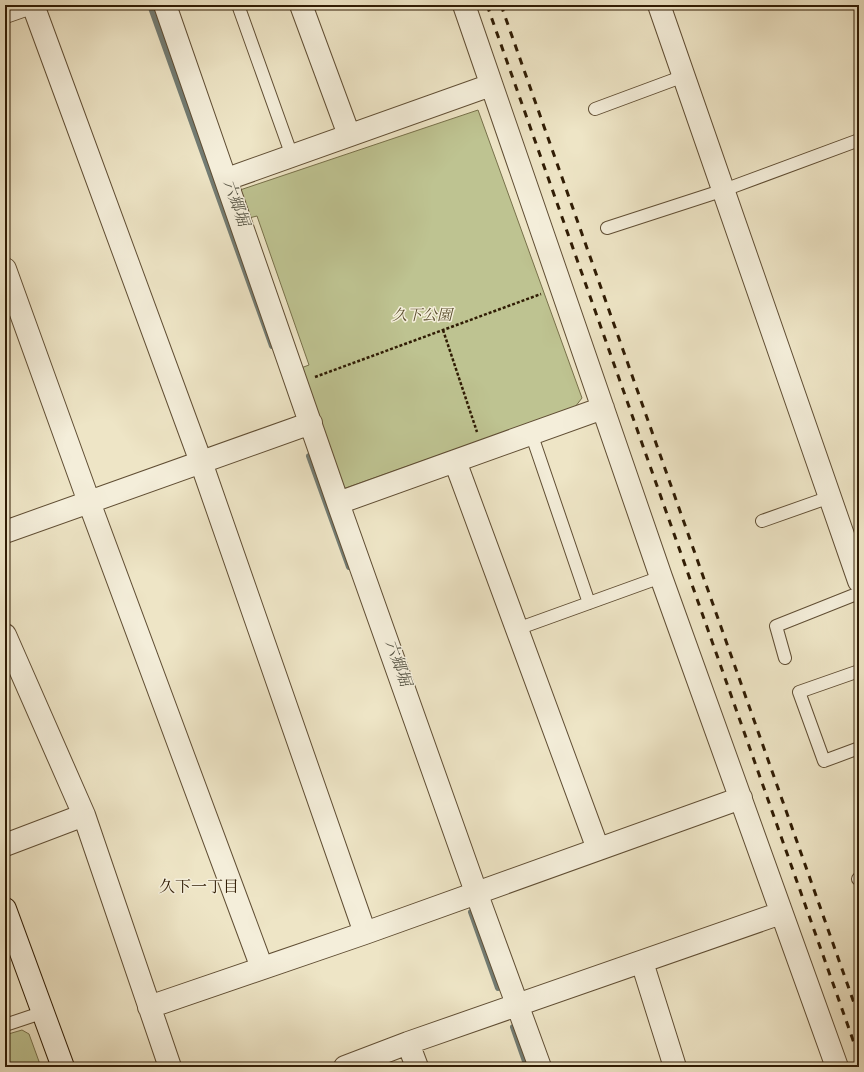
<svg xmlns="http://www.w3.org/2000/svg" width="864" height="1072" font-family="'Old Standard TT','Noto Serif JP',serif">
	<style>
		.green { fill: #bec391; stroke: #77704a }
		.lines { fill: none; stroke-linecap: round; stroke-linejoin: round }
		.stream { stroke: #727c74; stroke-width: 6 }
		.lane-casing { stroke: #604e34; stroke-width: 14 }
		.street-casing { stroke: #604e34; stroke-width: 24 }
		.secondary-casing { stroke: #301c04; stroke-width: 24 }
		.path { stroke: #301c04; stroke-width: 2.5; stroke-dasharray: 3 2; stroke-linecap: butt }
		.lane { stroke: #f4eeda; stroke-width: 12 }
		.street { stroke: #f4eeda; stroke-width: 22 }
		.secondary { stroke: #f4eeda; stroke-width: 22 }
		.rail { stroke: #301c04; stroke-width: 3; stroke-dasharray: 7 7; stroke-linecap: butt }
		.labels { text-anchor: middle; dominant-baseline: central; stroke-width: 3; stroke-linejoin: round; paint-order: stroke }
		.park-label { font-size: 15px; font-style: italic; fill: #5b4e2e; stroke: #f4eeda }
		.water-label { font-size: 16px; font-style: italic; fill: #565445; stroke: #f4eeda }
		.neighbourhood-label { font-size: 16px; fill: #301c04; stroke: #f4eeda }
	</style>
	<rect width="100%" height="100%" fill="#eee5c6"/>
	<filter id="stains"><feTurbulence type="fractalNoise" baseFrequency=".005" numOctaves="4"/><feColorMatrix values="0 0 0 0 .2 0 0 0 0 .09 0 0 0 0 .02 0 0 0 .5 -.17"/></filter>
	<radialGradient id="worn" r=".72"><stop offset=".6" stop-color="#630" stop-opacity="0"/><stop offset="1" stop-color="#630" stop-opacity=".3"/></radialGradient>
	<path class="green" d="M478,110L582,398L575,407L343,489L301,368L309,365L257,216L249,218L240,190Z
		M22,1030L29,1034L41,1067H5V1035Z"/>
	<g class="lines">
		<path class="stream" d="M150,5L272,346
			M309,456L349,567
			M471,912L498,988
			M513,1027L527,1067"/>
		<defs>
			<path id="lane" d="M238,5L292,156
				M595,109L684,76
				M607,228L724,190L859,140
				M531,433L589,603
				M762,521L830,497
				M517,629L661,577
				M785,658L776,626L859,593
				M859,671L799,692L824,761L859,748
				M858,879L859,878
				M5,1025L44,1012"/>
			<path id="street" d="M33,5L201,462L365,933
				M165,5L338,503L476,892L540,1067
				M301,5L349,135
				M464,5L661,577L837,1067
				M659,5L859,581
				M5,12L25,5
				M227,179L491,85
				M5,269L89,502L262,968
				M455,461L598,849
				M338,503L603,408
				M5,532L311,423
				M5,635L84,815L170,1067
				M5,845L84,815
				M642,962L675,1067
				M149,1007L365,933L741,798
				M408,1043L417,1067
				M345,1067L408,1043L781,913"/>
			<path id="secondary" d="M5,909L63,1067"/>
		</defs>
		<use href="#lane" class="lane-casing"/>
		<use href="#street" class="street-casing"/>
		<use href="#secondary" class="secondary-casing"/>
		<path class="path" d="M443,330L477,432
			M315,377L541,294"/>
		<use href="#lane" class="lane"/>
		<use href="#street" class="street"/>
		<use href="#secondary" class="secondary"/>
		<path class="rail" d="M487,5L859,1057
			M501,5L859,1017"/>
	</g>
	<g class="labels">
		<g class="park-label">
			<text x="422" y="316">久下公園</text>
		</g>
		<g class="water-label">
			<text transform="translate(235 203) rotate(70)">六郷堀</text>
			<text transform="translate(397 663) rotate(70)">六郷堀</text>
		</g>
		<g class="neighbourhood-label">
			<text x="199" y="888">久下一丁目</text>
		</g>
	</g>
	<rect width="864" height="1072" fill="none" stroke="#eee5c6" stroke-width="20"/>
	<rect x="6" y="6" width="852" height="1060" fill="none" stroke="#301c04" stroke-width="2"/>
	<rect x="10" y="10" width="844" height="1052" fill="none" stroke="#301c04"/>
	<rect width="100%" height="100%" filter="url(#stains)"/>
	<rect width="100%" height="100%" fill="url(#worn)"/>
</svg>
